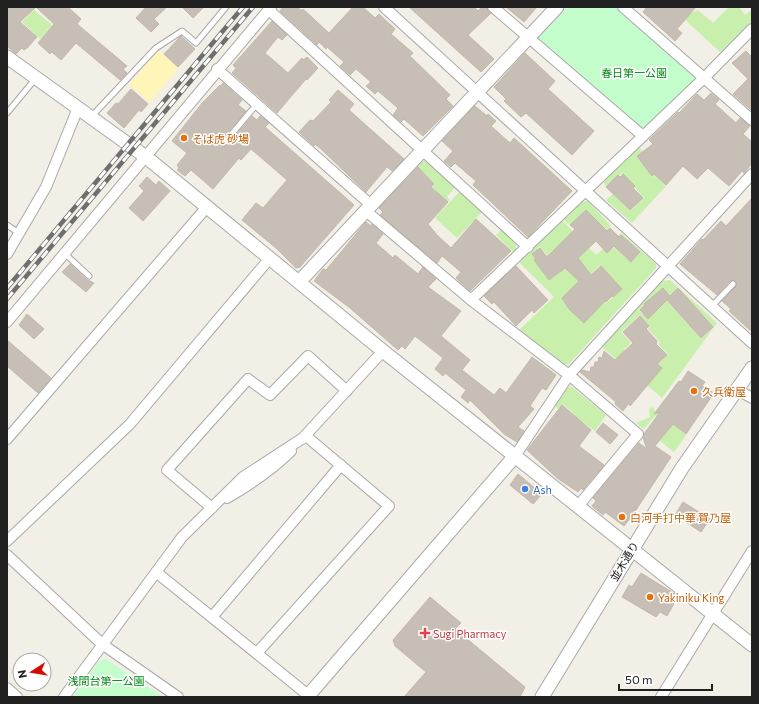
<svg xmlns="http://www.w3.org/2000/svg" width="759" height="704" font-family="Commissioner,'Noto Sans JP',sans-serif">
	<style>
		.grass { fill: #c8efab; fill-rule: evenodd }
		.sand { fill: #fff5b8 }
		.park { fill: #c3fdcb }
		.building { fill: #c7beb6; stroke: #c5b7a8 }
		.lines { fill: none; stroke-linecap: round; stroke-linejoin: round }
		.service-casing { stroke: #a8a8a8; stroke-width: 7 }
		.minor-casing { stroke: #a8a8a8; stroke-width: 12 }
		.tertiary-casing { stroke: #a8a8a8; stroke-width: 15 }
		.service { stroke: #fff; stroke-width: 5 }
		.minor { stroke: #fff; stroke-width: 10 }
		.tertiary { stroke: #fff; stroke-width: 13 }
		.rail-casing { stroke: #6f6f6f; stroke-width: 4.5 }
		.rail { stroke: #fff; stroke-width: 3; stroke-dasharray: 9; stroke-linecap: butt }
		.food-dot { fill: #e8710a; stroke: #fff; stroke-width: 1.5 }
		.shop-dot { fill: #3f7fe0; stroke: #fff; stroke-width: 1.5 }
		.health-dot { fill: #e0444e; stroke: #fff; stroke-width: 1.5 }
		.labels { text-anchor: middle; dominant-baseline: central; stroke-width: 3; stroke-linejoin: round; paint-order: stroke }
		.park-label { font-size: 11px; fill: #058517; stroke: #fff }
		.food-label { font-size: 11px; fill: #c56008; stroke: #fff; text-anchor: start }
		.shop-label { font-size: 11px; fill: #366cbe; stroke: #fff; text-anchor: start }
		.street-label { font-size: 11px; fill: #212121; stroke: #fff }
		.health-label { font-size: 11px; fill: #be3a42; stroke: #fff; text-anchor: start }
	</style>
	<rect width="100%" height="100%" fill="#f2efe7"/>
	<path class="grass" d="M729,7H739L745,15L752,10V21L720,52L682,17L698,10L713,23Z
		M34,10L52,25L40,39L22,22Z
		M639,147L643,152L637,156L653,177L654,175L666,186L632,223L606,200L613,194L630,211L644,198L622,173L606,186L603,182Z
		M421,161L426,162L455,187L447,197L450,200L448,202L432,187L435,184L417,166Z
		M460,191L482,212L457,238L435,218Z
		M588,201L611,226L607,230L586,210L570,225L563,219L581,202Z
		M562,220L596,255L621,233L656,264V268L569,364L563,365L519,330L554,297L519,262ZM621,235L640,253L631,262L614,247L607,253L604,250ZM562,242L579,259L568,271L550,253ZM540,247L561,271L552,278L534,260L536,258L532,254ZM599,266L602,267L622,289L606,303L584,282Z
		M501,230L516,242V249L513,252L496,235Z
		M670,280L717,323L662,398L602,347L662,281ZM663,288L670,295L678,288L713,328L701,339L667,301L653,314L649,310L643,315L639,310ZM640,315L650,327L648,329L660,342L658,344L668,355L645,375L624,349L631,343L621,332Z
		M568,387H572L606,415L595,431L579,419L575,424L573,422L574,414L563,404L558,409L555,406Z
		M653,407L655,411L686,435L674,452L660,441L670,428L655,416L644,429L636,423L650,417L649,409Z"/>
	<path class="sand" d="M158,50L179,68L150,102L129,85Z"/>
	<path class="park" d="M568,7H615L697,77L643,129L538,38Z
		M106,659L163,697H73L100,660Z"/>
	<path class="building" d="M7,7H36L20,22L37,37L27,48L24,50L22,48L16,54L7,46Z
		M36,7H68L81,19L77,24L127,66L123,69L127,73L120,80L76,43L61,60L52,52L50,54L38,43L54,24Z
		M146,7H167L154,19L159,24L151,32L136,18Z
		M182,7H204L193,18Z
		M283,7H297L302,11L303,9L329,33L353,7H363L375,18L379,14L395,29L391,34L413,53L410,56L450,95L446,99L453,106L423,136L404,119L401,122L393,115L398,108L378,91L375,94L366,86L371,82L356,69L350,75L340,66L344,62L327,47L326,49L319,42L317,45L280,11Z
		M409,7H474L478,11L482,7H487L491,13L468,35L494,59L481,72Z
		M506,7H537L524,22Z
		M647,7H696L677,29L682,33L675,41L643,12Z
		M272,21L287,35L282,40L278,37L265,53L288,73L302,58L303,60L307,57L318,68L307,80L306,79L277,113L232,73L236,68L233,65Z
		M181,36L195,49L178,67L164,54Z
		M746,51L752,57V111L733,94L748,79L732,63Z
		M525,53L555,81L548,89L594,131L572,155L526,113L521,117L504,101L506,99L494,87Z
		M223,83L242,100L238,105L246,111L221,140V146H227L252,116L257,120L260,116L269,123L265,127L354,205L300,267L296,268L276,248L242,220L256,203L263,208L287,180L251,149L241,160L239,158L213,189L191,170L185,176L177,170L179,168L177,165L187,153L172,141L203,102L220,85L221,86Z
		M131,89L148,104L141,112L139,110L124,128L107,113L116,103L118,104Z
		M338,90L354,104L349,110L404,159L392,171L387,167L366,192L321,149L315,144L314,146L299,132L310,120L313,121L331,102L329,100Z
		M711,93L719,100L715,104L736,123L740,118L750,126L743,134L752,142V163L744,173L742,171L729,186L708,168L697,179L683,166L666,185L654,174L652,176L637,156L653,144L649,140L678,112L679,113L697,94L704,100Z
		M475,106L487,116L488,114L496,121L491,126L510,143L514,138L572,191L528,237L473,185L476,181L455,163L451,167L444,161L453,151L442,141Z
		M418,167L434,184L431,187L448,202L428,224L437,235L451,248L476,219L511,251L470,291L456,278L461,272L442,256L437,263L380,215L383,212L379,208Z
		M623,174L635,186L633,188L643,198L630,210L606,187L618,175L620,177Z
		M147,177L156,185L159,181L170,191L143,221L129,208L144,191L139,186Z
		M752,198V332L729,311L731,309L722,301L736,286V281H730L717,295L680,264L702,239L703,240L721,221L726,226Z
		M586,210L607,231L610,228L619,237L621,235L640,252L631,262L614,246L607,253L596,241L578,258L591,275L601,266L622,289L613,297L612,296L606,302L605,301L584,323L569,309L562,298L579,281L565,268L549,280L534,260L536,259L532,254L540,248L546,256H548L575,229L570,225Z
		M366,222L371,226L372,224L383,234L376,243L393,258L395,255L418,274L423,267L436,279L428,287L461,311L441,336L470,360L462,370L494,395L500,388L506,393L532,357L556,375L546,390L542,388L530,406L534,409L518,427L524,431L517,442L504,434L470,400L468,403L461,397L466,390L445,373L443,376L435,369L443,358L415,336L405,349L402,346L398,350L350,308L314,281L323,269L326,270Z
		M70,264L86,279L94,283L86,292L62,272Z
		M516,266L548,300L534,313L532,310L516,326L494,302L492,304L484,296Z
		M663,288L670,296L678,288L713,327L701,338L667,300L648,319L640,310L645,305L644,304Z
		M27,314L44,329L34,339L19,325Z
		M640,316L649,326L646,329L657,341L656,344L667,355L657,364L662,368L630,406L629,403L623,411L615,404L616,402L580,372L582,370L590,372L591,367H594L595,362H598L599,357L602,358L604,351L615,360L633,343L623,332Z
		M7,340L51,378L38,393L7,366Z
		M688,371L705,382L702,386L714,393L686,434L673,424L655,446L671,457L634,513L624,526L605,512L603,515L592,506L596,501L593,498L639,443L647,449L643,438L644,434L660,412L654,414L679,381L681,382Z
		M562,405L591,430L579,446L604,465L583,490L581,488L578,492L557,478L527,450Z
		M603,423L618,435L610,444L596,432Z
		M518,474L542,494L533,504L510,485Z
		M683,502L710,519L701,532L675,515Z
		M641,573L675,594L673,599L676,600L667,616L660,612L656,617L622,597L629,585L632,587Z
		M430,597L461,623L455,629L525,687L520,697H404L426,672L395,646L393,640Z"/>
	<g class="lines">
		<defs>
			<path id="service" d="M7,113L36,78
				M91,117L156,48L182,31L196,43L226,7
				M224,143L256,105
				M7,225L19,233
				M64,253L89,276
				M711,307L733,284"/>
			<path id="minor" d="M384,7L752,343
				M493,7L643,136
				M623,7L752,120
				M269,10L528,247
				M217,69L371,205
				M366,211L471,300L569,375L638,434L579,505
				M7,254L46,187L78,108
				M471,300L704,78L752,29
				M7,322L271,7
				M736,389L752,398
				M7,439L206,208
				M302,439L383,351
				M515,456L569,375L752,174
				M227,498C251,484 272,470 291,451
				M212,508L167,470L248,379L270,395L308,356L347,391
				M7,541L130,424L270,258
				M7,555L102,644L178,697
				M156,572L308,695
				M212,617L341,465
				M257,653L389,506L306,436
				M7,688L17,697
				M64,697L182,537L243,477L306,436
				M661,697L752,551"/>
			<path id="tertiary" d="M7,57L146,157L383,351L752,645
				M299,282L557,7
				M307,697L515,456
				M542,697L682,468L752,368"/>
		</defs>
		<use href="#service" class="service-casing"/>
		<use href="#minor" class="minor-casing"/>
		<use href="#tertiary" class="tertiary-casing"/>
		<use href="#service" class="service"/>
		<use href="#minor" class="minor"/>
		<use href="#tertiary" class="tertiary"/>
		<defs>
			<path id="rail" d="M7,288L243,7
				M7,299L253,7"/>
		</defs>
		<use href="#rail" class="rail-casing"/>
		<use href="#rail" class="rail"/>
	</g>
	<g class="food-dot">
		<circle cx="184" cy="138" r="4"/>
		<circle cx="694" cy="391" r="4"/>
		<circle cx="622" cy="517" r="4"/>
		<circle cx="650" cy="597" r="4"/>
	</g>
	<circle class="shop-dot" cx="525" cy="489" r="4"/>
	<path class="health-dot" d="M423 627h4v4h4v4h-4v4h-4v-4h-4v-4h4z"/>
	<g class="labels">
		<g class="park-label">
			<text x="634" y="72">春日第一公園</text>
			<text x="106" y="680">浅間台第一公園</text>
		</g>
		<g class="food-label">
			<text x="192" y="138">そば虎 砂場</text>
			<text x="702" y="391">久兵衛屋</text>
			<text x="630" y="517">白河手打中華 賀乃屋</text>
			<text x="658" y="597">Yakiniku King</text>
		</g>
		<g class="shop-label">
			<text x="533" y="489">Ash</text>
		</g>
		<g class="street-label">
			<text transform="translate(624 561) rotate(-59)">並木通り</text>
		</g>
		<g class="health-label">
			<text x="433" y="633">Sugi Pharmacy</text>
		</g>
	</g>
	<rect width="759" height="704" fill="none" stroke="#212121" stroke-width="16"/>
	<g transform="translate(32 672) rotate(258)"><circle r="19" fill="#ffffff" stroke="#a6a6a6"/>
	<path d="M0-3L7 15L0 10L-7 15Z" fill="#d20c00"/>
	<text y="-6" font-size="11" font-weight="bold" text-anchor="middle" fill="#212121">N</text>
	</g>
	<path d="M619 684v6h93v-6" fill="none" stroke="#212121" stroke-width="2"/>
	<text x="625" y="684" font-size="12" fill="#212121" stroke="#ffffff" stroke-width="3" paint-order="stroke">50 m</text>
</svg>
